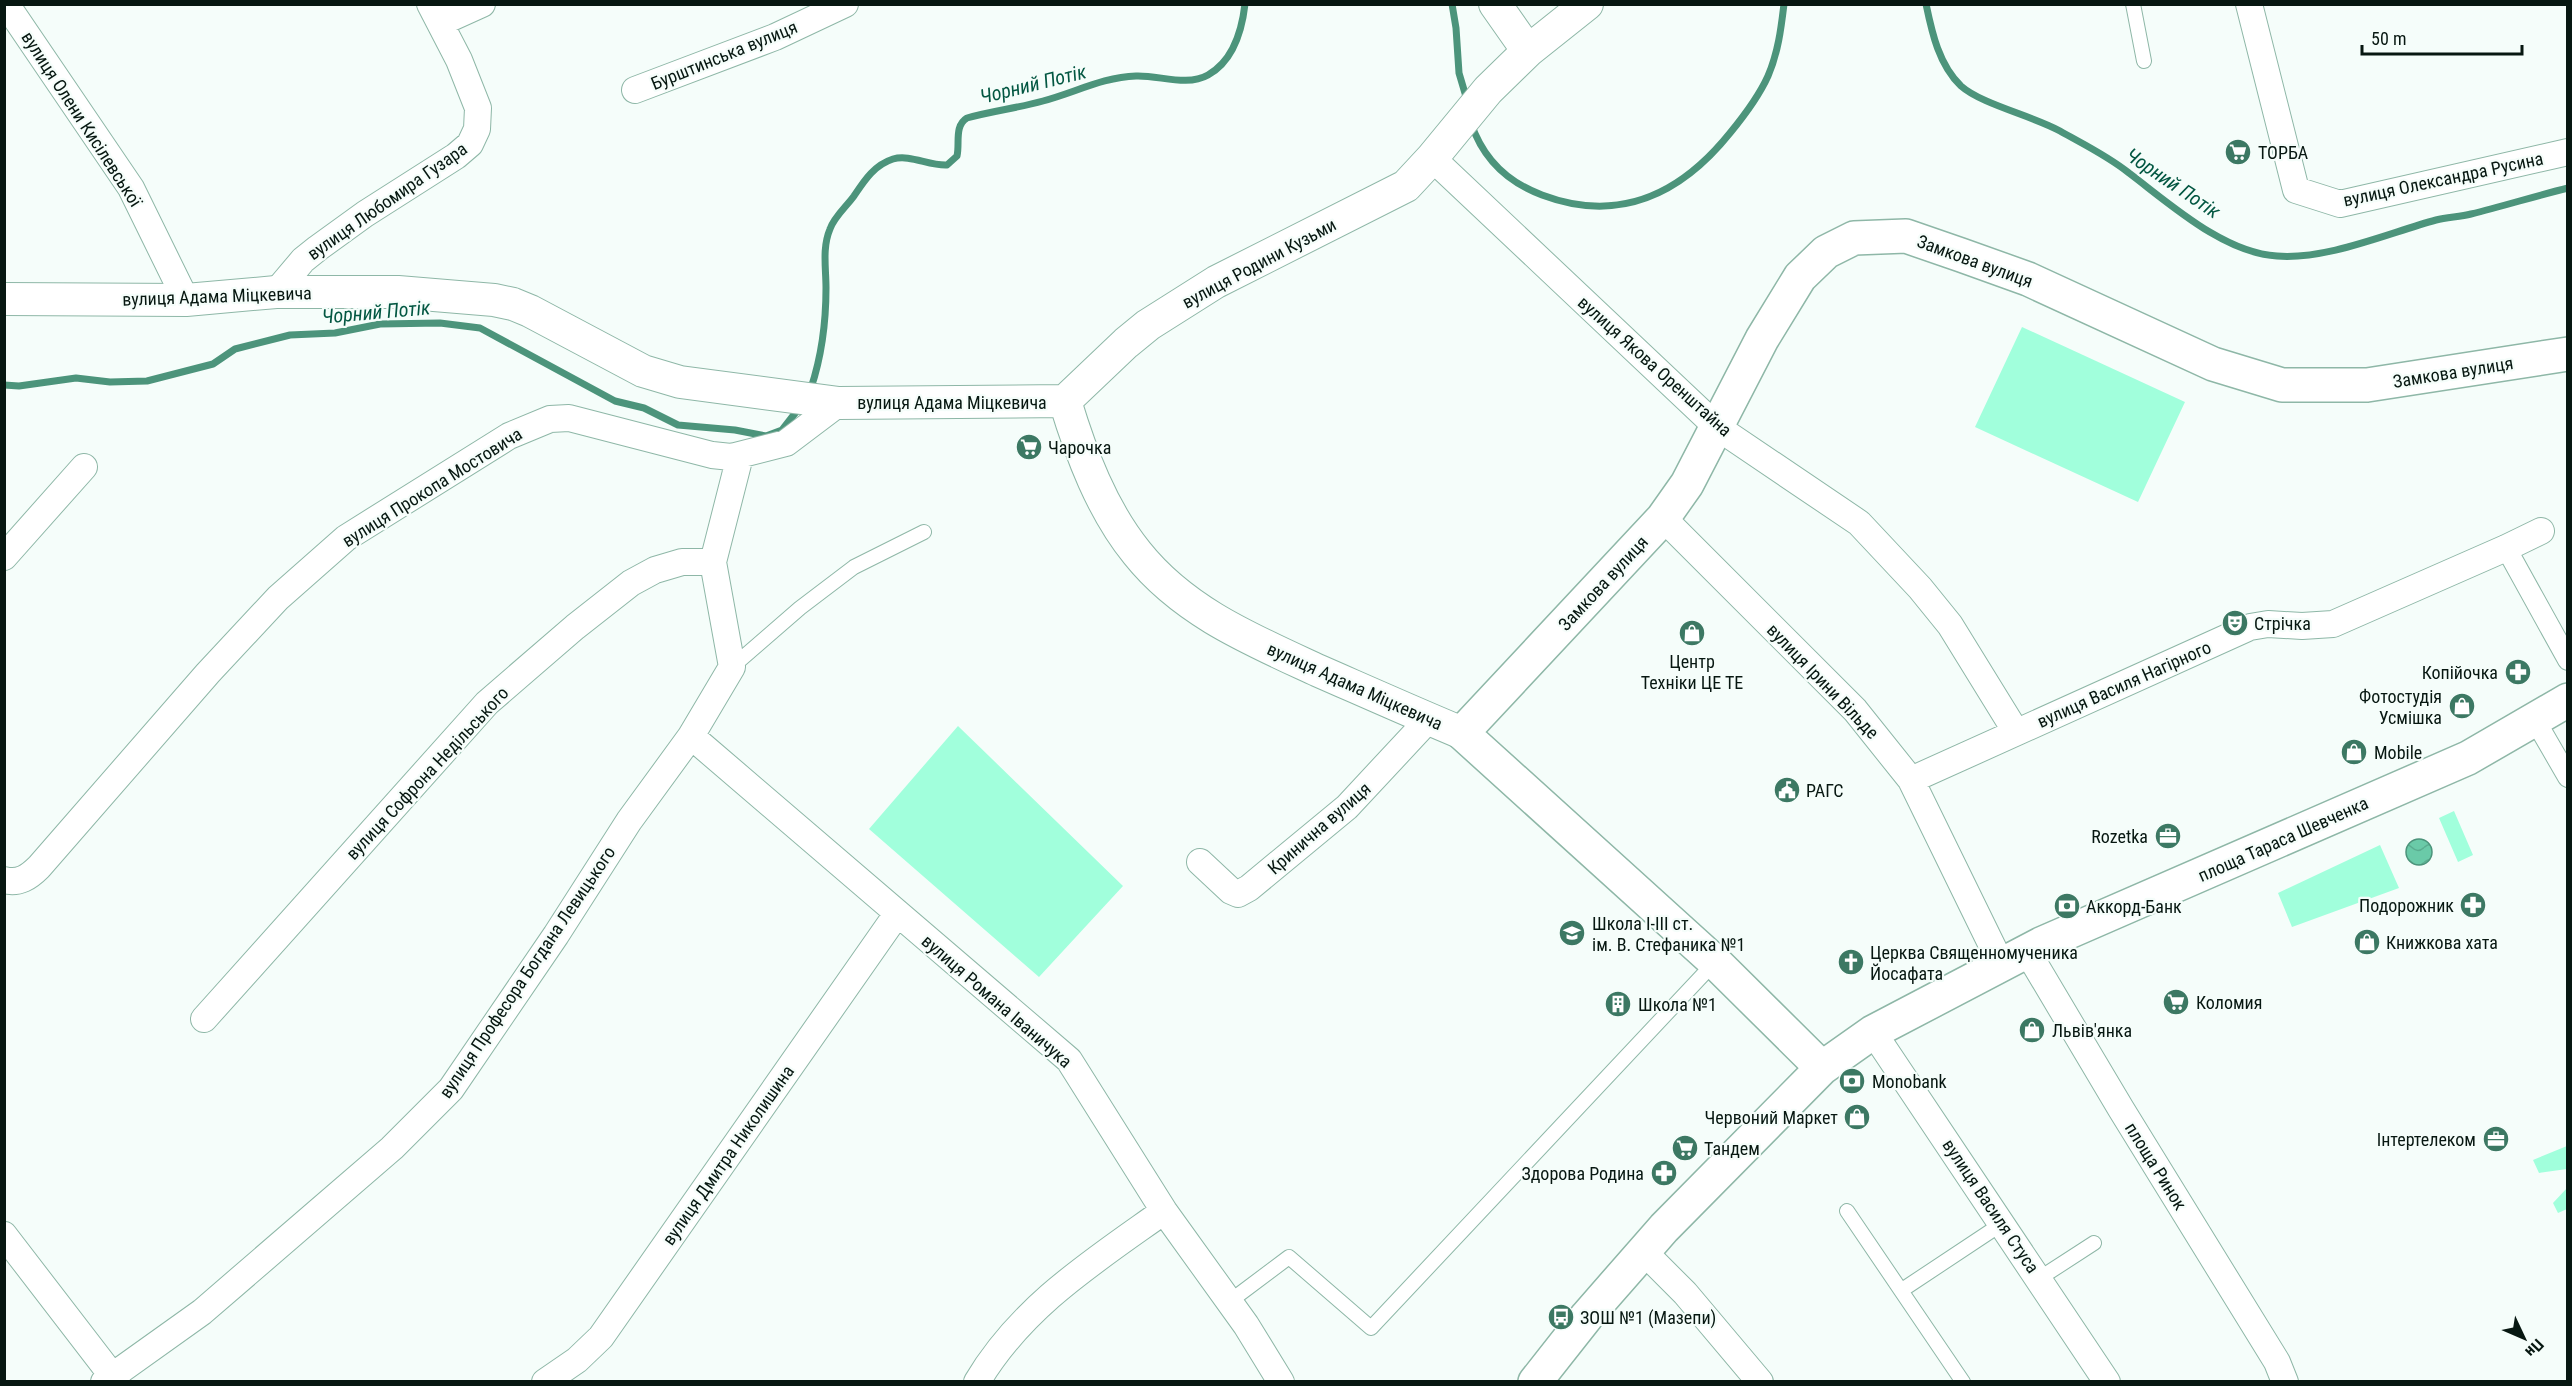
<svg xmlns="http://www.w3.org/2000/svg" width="2572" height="1386" font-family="'Roboto Condensed',sans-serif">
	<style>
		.grass { fill: #a1ffdc }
		.water { fill: url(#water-waves); stroke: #4c947b; stroke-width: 1.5 }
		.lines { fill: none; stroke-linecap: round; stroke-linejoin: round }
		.stream { stroke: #4c947b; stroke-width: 7 }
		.service-casing { stroke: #8eb7a7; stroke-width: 16 }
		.pedestrian-casing { stroke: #8eb7a7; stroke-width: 22 }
		.minor-casing { stroke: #8eb7a7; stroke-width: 28 }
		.tertiary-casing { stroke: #8eb7a7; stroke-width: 34 }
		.secondary-casing { stroke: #8eb7a7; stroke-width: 36 }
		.service { stroke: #fff; stroke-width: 14 }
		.pedestrian { stroke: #fff; stroke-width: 20 }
		.minor { stroke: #fff; stroke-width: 26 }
		.tertiary { stroke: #fff; stroke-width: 32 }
		.secondary { stroke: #fff; stroke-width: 33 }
		.labels { text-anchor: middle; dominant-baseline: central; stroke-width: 4.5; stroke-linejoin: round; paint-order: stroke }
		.street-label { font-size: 18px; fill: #071711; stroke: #f5fdfa }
		.poi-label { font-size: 18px; fill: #071711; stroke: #f5fdfa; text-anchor: start }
		.water-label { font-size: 20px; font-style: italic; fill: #035742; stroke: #f5fdfa }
	</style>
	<defs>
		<pattern id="water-waves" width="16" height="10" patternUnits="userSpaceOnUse" patternTransform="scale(1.5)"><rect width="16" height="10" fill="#6acaa8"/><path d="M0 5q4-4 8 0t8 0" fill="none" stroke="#5aad90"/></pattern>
	</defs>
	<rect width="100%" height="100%" fill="#f5fdfa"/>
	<path class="grass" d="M2022,327L2185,402L2138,502L1975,427Z
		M958,726L1123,886L1039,977L869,829Z
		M2454,811L2473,855L2458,862L2439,818Z
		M2380,845L2399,888L2292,927L2278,893Z
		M2567,1146V1169L2539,1173L2533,1160Z
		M2567,1188V1209L2558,1213L2553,1203Z"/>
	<path class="water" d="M2406 852a13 13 0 1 1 26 0a13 13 0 1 1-26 0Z"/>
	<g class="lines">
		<path class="stream" d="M1452,4L1456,28L1459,73L1467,100
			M1926,4C1932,33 1939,65 1961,86C1981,104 2033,116 2060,131C2083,144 2108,156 2129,173C2170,204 2224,253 2277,256C2327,260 2388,233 2436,220C2448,217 2460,217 2471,214C2504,206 2535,196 2568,188
			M1471,123C1483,159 1507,182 1542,195C1619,224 1681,194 1730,133C1744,116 1759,96 1768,76C1778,53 1781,29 1784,4
			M4,385L19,386L76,378L110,382L147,381L213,364L235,349L290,335L335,333L380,324L440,323L480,328L615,401L644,408L678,425L735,430L766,436L782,430L796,412
			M811,388C822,355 826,322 826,288C826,268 822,248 830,229C834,217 846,207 854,196C864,181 874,165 893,159C910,154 929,166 947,165L957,156C960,143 954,126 967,118C992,111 1018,108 1043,101C1074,93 1103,77 1136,76C1159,75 1187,87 1208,75C1233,61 1242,30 1245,4"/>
		<defs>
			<path id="service" d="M2133,4L2144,61
				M732,667L800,608L854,567L924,532
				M1847,1211L1963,1382
				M2040,1278L2094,1243
				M1902,1290L2003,1223
				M1229,1302L1289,1257L1371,1328L1715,962"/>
			<path id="pedestrian" d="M2506,548L2568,660
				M2535,720L2568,777"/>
			<path id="minor" d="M6,4L131,188L186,300
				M2249,4L2296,190L2340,204L2568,152
				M440,23L482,4
				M635,90L775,37L845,4
				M1432,158L1717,427L1859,523L1920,588L1950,625L2016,732
				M276,292L303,260L318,248L365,214L456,156L470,144L477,129L478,108L459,60L430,4
				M1663,518L1855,710L1911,780L2001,964
				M4,557L84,467
				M691,736L1069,1060L1164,1211L1246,1325L1281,1382
				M1911,780L2250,627L2268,624L2302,626L2333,624L2506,548L2541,531
				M1200,862L1231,891L1238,894L1249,888L1347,807L1429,719
				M4,880C19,884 29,877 39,867L208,673L278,598L346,538L509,436L550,419L569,418L712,455L731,457L786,443L839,403
				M2027,951L2121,1109L2277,1362L2285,1382
				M204,1019L487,703L575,627L631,583L655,570L682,562H713L740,456
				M1873,1032L2107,1382
				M4,1235L117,1382
				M1643,1251L1685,1293L1760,1382
				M104,1382L202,1312L392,1148L451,1089L556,935L629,821L691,736L732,667L713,562
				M545,1382L577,1360L601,1337L897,914
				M977,1382C1022,1306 1094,1261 1164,1211"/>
			<path id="tertiary" d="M1495,4L1528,51
				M4,299L186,300L276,292H398L494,300L513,304L530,311L643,371L680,382L839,403L1065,401
				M1065,401L1126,343L1148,325L1216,282L1406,186L1432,158L1488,90L1528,51L1587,4
				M1065,401C1081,454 1102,510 1137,553C1184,612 1252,640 1319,671C1367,692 1414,713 1462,733"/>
			<path id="secondary" d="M1822,1068L1715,962L1462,733L1663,518L1687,484L1762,339L1800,277L1826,252L1854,238L1906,236L1961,255L2028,279L2213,364L2282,385H2367L2568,354
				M1535,1382L1587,1316L1664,1228L1822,1068L1873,1032L2041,944L2468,758L2568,700"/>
		</defs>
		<use href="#service" class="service-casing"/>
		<use href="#pedestrian" class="pedestrian-casing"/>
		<use href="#minor" class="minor-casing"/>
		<use href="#tertiary" class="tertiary-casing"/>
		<use href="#secondary" class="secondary-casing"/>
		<use href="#service" class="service"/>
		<use href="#pedestrian" class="pedestrian"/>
		<use href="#minor" class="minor"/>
		<use href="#tertiary" class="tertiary"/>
		<use href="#secondary" class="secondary"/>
	</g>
	<defs>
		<symbol id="supermarket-disc" viewBox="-11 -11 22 22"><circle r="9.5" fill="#3c7863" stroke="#f5fdfa"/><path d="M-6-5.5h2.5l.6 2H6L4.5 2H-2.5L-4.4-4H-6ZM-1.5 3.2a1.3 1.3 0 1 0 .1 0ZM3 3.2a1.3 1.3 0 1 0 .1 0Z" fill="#fff"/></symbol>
		<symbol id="theatre-disc" viewBox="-11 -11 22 22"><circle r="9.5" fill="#3c7863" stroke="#f5fdfa"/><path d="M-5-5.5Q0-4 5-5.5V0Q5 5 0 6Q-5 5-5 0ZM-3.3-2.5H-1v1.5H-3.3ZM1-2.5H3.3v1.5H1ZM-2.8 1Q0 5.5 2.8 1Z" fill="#fff"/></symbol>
		<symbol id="shop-disc" viewBox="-11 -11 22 22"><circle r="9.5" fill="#3c7863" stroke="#f5fdfa"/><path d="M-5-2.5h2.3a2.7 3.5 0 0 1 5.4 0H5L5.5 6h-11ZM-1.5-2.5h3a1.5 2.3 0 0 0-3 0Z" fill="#fff"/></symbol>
		<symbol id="pharmacy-disc" viewBox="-11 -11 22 22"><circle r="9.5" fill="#3c7863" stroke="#f5fdfa"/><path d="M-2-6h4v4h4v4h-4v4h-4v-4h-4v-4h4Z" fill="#fff"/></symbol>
		<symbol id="civic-disc" viewBox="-11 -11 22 22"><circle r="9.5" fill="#3c7863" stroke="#f5fdfa"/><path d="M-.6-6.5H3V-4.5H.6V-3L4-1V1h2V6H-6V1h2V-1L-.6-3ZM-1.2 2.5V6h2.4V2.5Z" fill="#fff"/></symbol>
		<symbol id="office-disc" viewBox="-11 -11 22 22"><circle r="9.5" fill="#3c7863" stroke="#f5fdfa"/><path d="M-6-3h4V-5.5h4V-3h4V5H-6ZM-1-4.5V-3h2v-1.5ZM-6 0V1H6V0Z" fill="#fff"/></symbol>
		<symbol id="bank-disc" viewBox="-11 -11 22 22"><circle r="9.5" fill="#3c7863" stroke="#f5fdfa"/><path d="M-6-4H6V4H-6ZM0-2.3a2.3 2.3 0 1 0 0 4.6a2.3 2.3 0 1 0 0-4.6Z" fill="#fff"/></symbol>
		<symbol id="school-disc" viewBox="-11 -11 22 22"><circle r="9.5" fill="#3c7863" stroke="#f5fdfa"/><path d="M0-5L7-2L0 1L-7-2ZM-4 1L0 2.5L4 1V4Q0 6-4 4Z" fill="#fff"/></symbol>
		<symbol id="church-disc" viewBox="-11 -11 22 22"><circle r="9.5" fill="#3c7863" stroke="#f5fdfa"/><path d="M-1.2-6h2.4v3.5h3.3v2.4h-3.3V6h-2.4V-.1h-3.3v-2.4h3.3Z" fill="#fff"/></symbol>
		<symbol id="building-disc" viewBox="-11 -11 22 22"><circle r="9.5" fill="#3c7863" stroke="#f5fdfa"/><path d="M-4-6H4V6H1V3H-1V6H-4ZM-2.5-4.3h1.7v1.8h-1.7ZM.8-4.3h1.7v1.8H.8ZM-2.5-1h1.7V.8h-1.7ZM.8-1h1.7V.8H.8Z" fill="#fff"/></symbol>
		<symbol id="bus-disc" viewBox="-11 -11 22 22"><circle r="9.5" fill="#3c7863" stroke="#f5fdfa"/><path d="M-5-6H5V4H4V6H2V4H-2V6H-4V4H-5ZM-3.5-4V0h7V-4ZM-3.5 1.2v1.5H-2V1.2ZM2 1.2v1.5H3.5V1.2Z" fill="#fff"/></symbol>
	</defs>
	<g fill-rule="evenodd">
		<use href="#supermarket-disc" x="2223" y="137" width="30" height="30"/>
		<use href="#supermarket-disc" x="1014" y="432" width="30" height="30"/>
		<use href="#theatre-disc" x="2220" y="608" width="30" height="30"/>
		<use href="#shop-disc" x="1677" y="618" width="30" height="30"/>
		<use href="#pharmacy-disc" x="2503" y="657" width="30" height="30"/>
		<use href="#shop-disc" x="2447" y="691" width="30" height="30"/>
		<use href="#shop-disc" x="2339" y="737" width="30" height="30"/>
		<use href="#civic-disc" x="1772" y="775" width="30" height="30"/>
		<use href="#office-disc" x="2153" y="821" width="30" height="30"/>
		<use href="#pharmacy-disc" x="2458" y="890" width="30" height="30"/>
		<use href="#bank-disc" x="2052" y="891" width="30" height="30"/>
		<use href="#school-disc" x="1557" y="918" width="30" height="30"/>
		<use href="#shop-disc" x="2352" y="927" width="30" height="30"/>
		<use href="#church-disc" x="1836" y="947" width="30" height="30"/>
		<use href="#supermarket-disc" x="2161" y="987" width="30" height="30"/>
		<use href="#building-disc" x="1603" y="989" width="30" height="30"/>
		<use href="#shop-disc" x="2017" y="1015" width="30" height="30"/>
		<use href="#bank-disc" x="1837" y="1066" width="30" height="30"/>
		<use href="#shop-disc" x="1842" y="1102" width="30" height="30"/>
		<use href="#office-disc" x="2481" y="1124" width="30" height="30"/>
		<use href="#supermarket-disc" x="1670" y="1133" width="30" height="30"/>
		<use href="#pharmacy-disc" x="1649" y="1158" width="30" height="30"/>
		<use href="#bus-disc" x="1546" y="1302" width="30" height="30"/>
	</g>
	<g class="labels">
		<g class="street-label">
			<text transform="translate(724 55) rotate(-22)">Бурштинська вулиця</text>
			<text transform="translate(82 119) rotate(57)">вулиця Олени Кисілевської</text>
			<text transform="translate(2443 179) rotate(-12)">вулиця Олександра Русина</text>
			<text transform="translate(387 201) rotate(-35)">вулиця Любомира Гузара</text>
			<text transform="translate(1975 261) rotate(20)">Замкова вулиця</text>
			<text transform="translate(1259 263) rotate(-28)">вулиця Родини Кузьми</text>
			<text transform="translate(217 296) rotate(-2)">вулиця Адама Міцкевича</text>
			<text transform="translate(1655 366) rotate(42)">вулиця Якова Оренштайна</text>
			<text transform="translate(2453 372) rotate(-9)">Замкова вулиця</text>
			<text x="952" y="402">вулиця Адама Міцкевича</text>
			<text transform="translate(432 487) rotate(-32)">вулиця Прокопа Мостовича</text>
			<text transform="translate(1603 583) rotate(-47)">Замкова вулиця</text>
			<text transform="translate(1823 681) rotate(46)">вулиця Ірини Вільде</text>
			<text transform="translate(2124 684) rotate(-24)">вулиця Василя Нагірного</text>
			<text transform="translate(1355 686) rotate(24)">вулиця Адама Міцкевича</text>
			<text transform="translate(427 773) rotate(-47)">вулиця Софрона Недільського</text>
			<text transform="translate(1319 828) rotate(-41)">Кринична вулиця</text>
			<text transform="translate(2283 839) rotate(-24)">площа Тараса Шевченка</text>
			<text transform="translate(527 972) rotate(-56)">вулиця Професора Богдана Левицького</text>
			<text transform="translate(997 1001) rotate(41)">вулиця Романа Іваничука</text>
			<text transform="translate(728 1155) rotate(-55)">вулиця Дмитра Николишина</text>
			<text transform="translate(2156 1166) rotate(58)">площа Ринок</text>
			<text transform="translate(1991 1206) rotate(56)">вулиця Василя Стуса</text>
		</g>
		<g class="poi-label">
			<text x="2258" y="152">ТОРБА</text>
			<text x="1048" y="447">Чарочка</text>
			<text x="2254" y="623">Стрічка</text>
			<text x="1692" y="661" text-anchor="middle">Центр<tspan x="1692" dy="21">Техніки ЦЕ ТЕ</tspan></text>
			<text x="2498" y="672" text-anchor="end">Копійочка</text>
			<text x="2442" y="696" text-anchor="end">Фотостудія<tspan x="2442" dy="21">Усмішка</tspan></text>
			<text x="2374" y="752">Mobile</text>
			<text x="1806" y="790">РАГС</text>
			<text x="2148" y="836" text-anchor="end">Rozetka</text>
			<text x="2454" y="905" text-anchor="end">Подорожник</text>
			<text x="2086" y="906">Аккорд-Банк</text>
			<text x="1592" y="923">Школа I-III ст.<tspan x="1592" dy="21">ім. В. Стефаника №1</tspan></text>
			<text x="2386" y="942">Книжкова хата</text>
			<text x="1870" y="952">Церква Священномученика<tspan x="1870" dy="21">Йосафата</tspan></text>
			<text x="2196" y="1002">Коломия</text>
			<text x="1638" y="1004">Школа №1</text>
			<text x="2052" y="1030">Львів'янка</text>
			<text x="1872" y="1081">Monobank</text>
			<text x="1838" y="1117" text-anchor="end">Червоний Маркет</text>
			<text x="2476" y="1139" text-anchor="end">Інтертелеком</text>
			<text x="1704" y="1148">Тандем</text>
			<text x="1644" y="1173" text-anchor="end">Здорова Родина</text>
			<text x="1580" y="1317">ЗОШ №1 (Мазепи)</text>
		</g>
		<g class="water-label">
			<text transform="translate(1033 84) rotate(-14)">Чорний Потік</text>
			<text transform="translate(2173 183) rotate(34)">Чорний Потік</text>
			<text transform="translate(376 312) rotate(-5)">Чорний Потік</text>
		</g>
	</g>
	<rect width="2572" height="1386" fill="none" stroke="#071711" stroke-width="12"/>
	<g transform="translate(2524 1338) rotate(134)" stroke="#f5fdfa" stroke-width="4.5" paint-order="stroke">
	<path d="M0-4.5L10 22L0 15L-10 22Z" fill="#071711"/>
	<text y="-9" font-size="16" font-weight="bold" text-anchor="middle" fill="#071711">Пн</text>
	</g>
	<path d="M2362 45v9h160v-9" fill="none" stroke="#071711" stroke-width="3"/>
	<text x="2371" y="45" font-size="18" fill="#071711" stroke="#f5fdfa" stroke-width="4.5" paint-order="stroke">50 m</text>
</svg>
